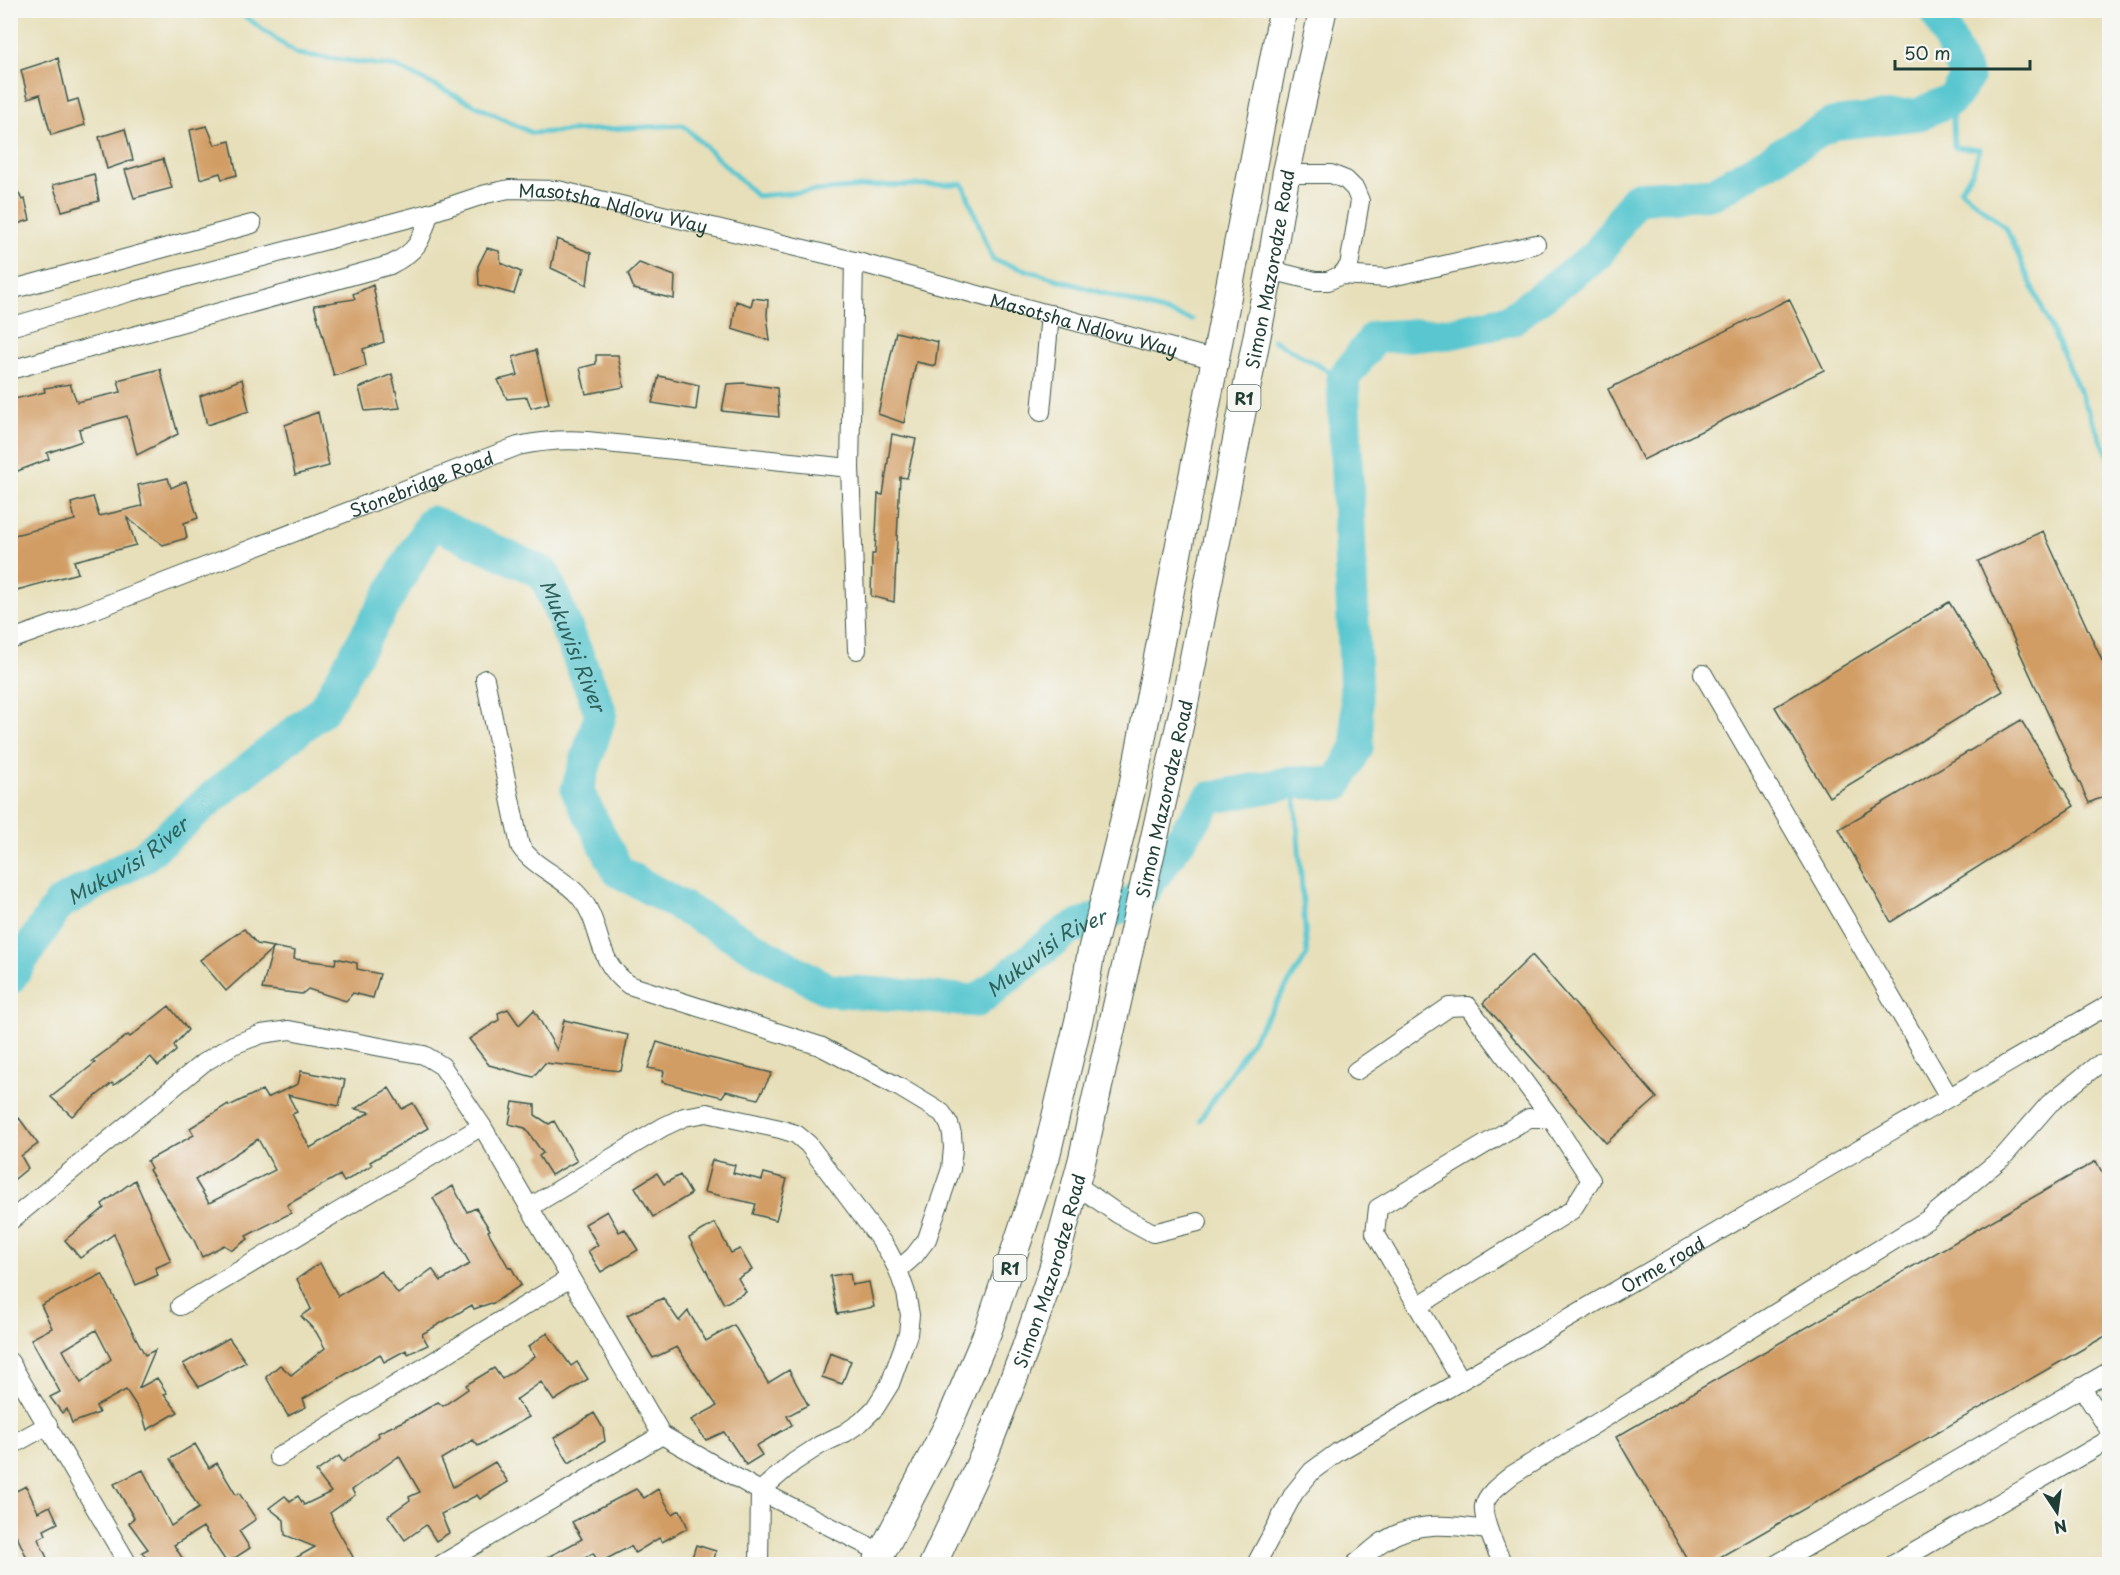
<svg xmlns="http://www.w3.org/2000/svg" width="2120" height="1575" font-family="'Playpen Sans',sans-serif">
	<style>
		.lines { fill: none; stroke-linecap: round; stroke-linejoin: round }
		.stream { stroke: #5ac7d0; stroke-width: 5 }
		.river { stroke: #5ac7d0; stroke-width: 33 }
		.building { fill: #d29d65; fill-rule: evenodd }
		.minor-casing { stroke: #3d5548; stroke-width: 20 }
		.highway-casing { stroke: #3d5548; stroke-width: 29 }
		.minor { stroke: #fff; stroke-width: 18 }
		.highway { stroke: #fff; stroke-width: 27 }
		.labels { text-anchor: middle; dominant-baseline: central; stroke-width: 5; stroke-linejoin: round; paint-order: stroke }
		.shield { fill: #f6f6f2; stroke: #60746d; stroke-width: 1.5 }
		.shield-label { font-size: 16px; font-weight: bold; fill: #1f3d34 }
		.street-label { font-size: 18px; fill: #1f3d34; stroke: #f6f6f2 }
		.water-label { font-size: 20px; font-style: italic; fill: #2e605b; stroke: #f6f6f2 }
	</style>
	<rect width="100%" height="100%" fill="#f6f6f2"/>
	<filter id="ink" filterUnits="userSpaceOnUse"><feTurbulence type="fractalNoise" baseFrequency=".0167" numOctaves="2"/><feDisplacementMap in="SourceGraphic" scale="12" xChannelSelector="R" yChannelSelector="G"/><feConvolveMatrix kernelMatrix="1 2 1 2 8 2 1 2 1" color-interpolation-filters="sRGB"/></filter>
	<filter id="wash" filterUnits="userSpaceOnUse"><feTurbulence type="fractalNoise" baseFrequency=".008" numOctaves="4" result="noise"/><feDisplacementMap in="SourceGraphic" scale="24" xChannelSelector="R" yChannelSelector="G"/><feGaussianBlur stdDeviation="1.35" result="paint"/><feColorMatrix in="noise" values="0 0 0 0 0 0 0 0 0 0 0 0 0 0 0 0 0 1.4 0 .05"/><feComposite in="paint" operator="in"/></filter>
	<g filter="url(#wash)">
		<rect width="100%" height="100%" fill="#e7dfb9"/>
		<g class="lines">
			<path class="stream" d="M236,10L297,54L397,67L532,133L683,125L757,196L873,186L963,184L993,260L1192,320
				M1952,99L1954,147L1980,149L1972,173L1960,189L2006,228L2110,459
				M1273,340L1343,379
				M1200,1120L1307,955L1294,782"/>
			<path class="river" id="s1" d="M10,978L59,904L142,858L214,796L323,710L432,522L544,573L601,713L577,790L618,871L829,990L977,1001L1065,932L1136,901L1210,798L1294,782L1337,784L1358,745L1343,379L1375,337L1451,333L1510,320L1597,255L1636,198L1714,193L1832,124L1920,114L1952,99L1967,78L1936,10"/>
		</g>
		<g id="blocks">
			<path class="building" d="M58,58L68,102L78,99L85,125L51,135L40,94L28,98L21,70Z
				M207,126L215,145L230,141L237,175L222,179L220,173L200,179L190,130Z
				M125,129L133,160L107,169L99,137Z
				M163,159L172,188L134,198L125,170Z
				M94,174L99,201L62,211L53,185Z
				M10,175L22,200L25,199L30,220L10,226Z
				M557,239L591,253L587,285L551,268Z
				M487,248L499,251L501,263L521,272L514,294L479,285L478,266Z
				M639,263L675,276L674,299L634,289L628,274Z
				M373,285L384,342L363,349L366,366L334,376L314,305L355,299L353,294Z
				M753,298L768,300L767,315L770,341L732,329L736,301L751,306Z
				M1789,299L1824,370L1643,460L1608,389Z
				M896,332L938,342L935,366L916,362L904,423L878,414Z
				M536,350L549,403L531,408L527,397L507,399L498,380L518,375L513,357Z
				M596,355H618L624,387L586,394L580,368L596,364Z
				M160,369L178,434L137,455L127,416L79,429L82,441L47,453L49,459L15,472L10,459V400L45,392L44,388L70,384L77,402L121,392L118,380Z
				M392,374L400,408L365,411L359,388Z
				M659,376L699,385L696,410L652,403Z
				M242,379L249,411L207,425L200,396Z
				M744,383L777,388L779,417L722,411L727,384Z
				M318,412L329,466L295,475L285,425Z
				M892,434L916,439L907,478L900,477L894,602L871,596L872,554H875L878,494L883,495Z
				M168,478L171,488L186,481L198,518L184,523L187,538L163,545L127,518L136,545L74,561L78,573L10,592V536L75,520L71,503L93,497L99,516L142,506L138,485Z
				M2043,531L2109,676V794L2089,803L1978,561Z
				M1949,602L2003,691L1829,797L1775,707Z
				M2021,720L2074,806L1891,922L1839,829Z
				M244,929L257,944L295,951L294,959L335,964L336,958L357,963V969L380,974L373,998L353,993L346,1001L308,989L302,994L262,989L273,948L226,991L200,960Z
				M1532,955L1657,1098L1606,1143L1483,1003Z
				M169,1006L188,1030L174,1045L176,1051L158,1066L151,1057L114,1085L112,1083L72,1116L51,1097L95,1063L92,1061L128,1035L130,1037Z
				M508,1009L519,1025L534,1010L557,1050L564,1020L628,1035L621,1071L545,1063L533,1077L489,1065L469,1039L499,1020L498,1013Z
				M657,1042L706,1057L772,1073L758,1099L726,1091L722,1097L689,1089L662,1082L664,1071L648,1068Z
				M301,1071L345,1080L339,1106L288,1095L297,1112L292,1114L310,1148L370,1112L355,1109L389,1088L402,1109L413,1103L428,1128L370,1162L372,1165L344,1182L340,1175L287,1205L291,1213L246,1236L248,1239L232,1250L224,1245L202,1257L193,1238L149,1170L151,1168L147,1161L194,1135L190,1128L228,1104L229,1106L262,1090L267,1098L298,1084ZM258,1139L275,1170L209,1203L195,1180Z
				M513,1102L535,1105V1115L549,1124L554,1121L577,1161L551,1175L539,1156L543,1153L525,1128L509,1124Z
				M19,1118L38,1144L21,1156L28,1168L10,1183V1125Z
				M712,1160L735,1165L733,1173L762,1180L764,1173L787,1179L776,1220L753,1214L756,1204L704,1192Z
				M2096,1161L2109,1185V1334L1708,1564H1690L1616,1437Z
				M657,1173L664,1184L680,1175L691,1194L653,1217L635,1187Z
				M135,1180L171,1261L155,1268L158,1275L136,1285L114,1234L80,1258L65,1240L104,1208L102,1204Z
				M453,1186L467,1212L476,1208L490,1230L488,1231L509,1268L511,1267L521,1285L492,1304L491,1303L474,1309L472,1305L422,1334L428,1345L408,1354L406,1350L384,1362L380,1354L303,1399L306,1407L288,1416L266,1377L280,1365L291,1375L325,1348L316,1332L301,1316L311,1309L297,1279L320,1263L338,1296L381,1271L398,1294L432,1269L441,1281L470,1264L433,1198Z
				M607,1211L619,1232L625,1229L638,1250L601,1272L588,1251L598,1245L585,1224Z
				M715,1223L731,1253L740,1249L752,1270L738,1278L746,1292L724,1304L689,1238Z
				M850,1273L852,1285L869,1282L874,1307L837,1314L830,1276Z
				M102,1274L145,1355L155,1350L139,1388L157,1378L167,1393L164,1394L178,1412L147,1430L143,1416L126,1390L96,1406L99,1413L72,1423L67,1409L62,1413L50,1397L60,1392L31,1339L52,1328L41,1305ZM96,1330L111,1359L81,1383L63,1350Z
				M663,1298L679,1321L688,1311L706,1341L734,1325L768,1383L789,1370L808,1405L787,1416L792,1425L756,1446L762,1455L746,1465L724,1432L706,1440L691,1420L717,1406L677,1347L653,1358L627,1315Z
				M547,1333L571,1366L577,1362L588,1379L554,1401L541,1382L516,1400L529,1417L478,1446L473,1440L441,1459L453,1487L495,1462L508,1482L480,1499L477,1495L441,1514L449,1533L436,1541L426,1525L405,1540L388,1516L410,1500L409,1497L420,1492L399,1456L352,1490L355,1495L330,1513L333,1519L332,1520L353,1557L340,1564H285L315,1547L285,1535L284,1520L269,1508L285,1496L290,1501L298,1496L304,1505L331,1492L316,1472L339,1456L343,1462L379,1436L378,1433L418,1414L438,1402L443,1406L468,1389L466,1385L494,1368L502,1379L535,1356L528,1347Z
				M229,1338L246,1362L199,1387L183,1364Z
				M830,1353L851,1361L842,1384L822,1377Z
				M594,1413L603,1428L605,1441L569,1463L554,1438Z
				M195,1444L209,1468L217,1463L236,1495L239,1493L256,1519L239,1531L250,1548L227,1563L203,1527L174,1545L186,1564H150L142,1552L148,1549L129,1523L134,1518L114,1484L143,1470L171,1526L199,1508L170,1459Z
				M26,1486L38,1512L50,1506L58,1523L44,1530L46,1535L38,1539L50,1564H30L10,1522V1494Z
				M636,1489L644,1498L658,1489L672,1514L680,1510L688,1528L662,1542L659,1538L635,1553L631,1546L599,1563L593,1553L573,1564H535L582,1539L572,1522Z
				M696,1545L716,1551L713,1564H690Z"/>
		</g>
	</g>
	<g filter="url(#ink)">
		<use href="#blocks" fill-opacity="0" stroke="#3d5548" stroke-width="1.5"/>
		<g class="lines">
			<defs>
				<g id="minor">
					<path d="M854,261L850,468L857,650"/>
					<path d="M1270,270L1315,281H1328L1341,275L1349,266L1360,201L1355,189L1346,180L1331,174H1286"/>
					<path d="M1341,275L1387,278L1536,244"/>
					<path d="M10,290L252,224"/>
					<path id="s2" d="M10,327L130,292L429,213L486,194L509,189L558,190L854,261L1216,360"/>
					<path d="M10,370L390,265C416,252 422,242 429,213"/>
					<path d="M1041,412L1050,314"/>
					<path id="s3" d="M10,640L80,615L518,446C542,441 563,439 587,441L850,468"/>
					<path d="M1703,674L1949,1097"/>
					<path d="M485,679L520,846C535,869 563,876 580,897C604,926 593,958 629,985L820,1046L899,1087L942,1113L949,1124L952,1134L953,1148L951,1169L927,1239L914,1256L898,1270"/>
					<path d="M1356,1071L1449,1007L1468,1006L1551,1118"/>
					<path d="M1075,1184L1118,1214L1153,1233L1198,1222"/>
					<path d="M530,1207L663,1127L684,1117L707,1113L780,1129L796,1134L808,1144L887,1249L898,1270L906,1293L910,1315L908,1334L890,1384L875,1408L861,1422L845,1433L820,1445L794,1462L760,1491L759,1564"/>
					<path d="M10,1221L203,1063L233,1045L262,1034L289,1030L424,1055L442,1066L482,1126L662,1435L760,1491L882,1553"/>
					<path d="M180,1306L482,1126"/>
					<path d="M1418,1306L1572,1210L1591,1180L1551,1118H1529L1378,1208L1375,1233L1461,1380"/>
					<path d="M10,1362L128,1564"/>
					<path d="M2081,1387L2110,1431"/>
					<path d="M10,1446L48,1425"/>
					<path d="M278,1457L570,1278"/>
					<path d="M442,1564L662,1435"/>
					<path id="s4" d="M1256,1564L1294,1493L1312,1471L1338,1452L2110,1004"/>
					<path d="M1355,1564C1365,1557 1374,1547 1384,1541C1417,1520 1452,1525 1488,1530"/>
					<path d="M1503,1564C1497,1552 1482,1519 1484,1506C1487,1493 1502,1483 1512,1475L1927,1220L2003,1157L2049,1104L2096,1066L2110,1062"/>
					<path d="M1777,1564L2110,1371"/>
					<path d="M1894,1564L2110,1439"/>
				</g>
				<g id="highway">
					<path d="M876,1564L949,1423L988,1331L1046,1157L1080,1015L1091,953L1133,784L1283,10"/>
					<path id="s5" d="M933,1564L985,1453L1025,1349L1053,1268L1082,1160L1184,706L1270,270L1286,174L1323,10"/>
				</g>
			</defs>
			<use href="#minor" class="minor-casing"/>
			<use href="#highway" class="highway-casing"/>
			<use href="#minor" class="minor"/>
			<use href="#highway" class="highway"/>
		</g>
	</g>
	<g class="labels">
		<g class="shield">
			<rect x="1227.5" y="385" width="33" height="26" rx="4.5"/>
			<rect x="993.5" y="1255" width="33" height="26" rx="4.5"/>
		</g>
		<g class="shield-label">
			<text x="1244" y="398">R1</text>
			<text x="1010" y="1268">R1</text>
		</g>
		<g class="street-label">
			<text stroke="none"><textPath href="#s2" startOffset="624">Masotsha Ndlovu Way</textPath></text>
			<text stroke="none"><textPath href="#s5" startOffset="1342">Simon Mazorodze Road</textPath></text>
			<text stroke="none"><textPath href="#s2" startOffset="1110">Masotsha Ndlovu Way</textPath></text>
			<text stroke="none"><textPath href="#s3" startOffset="440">Stonebridge Road</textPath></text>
			<text stroke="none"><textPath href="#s5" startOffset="802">Simon Mazorodze Road</textPath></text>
			<text stroke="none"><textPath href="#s4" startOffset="516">Orme road</textPath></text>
			<text stroke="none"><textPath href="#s5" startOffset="316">Simon Mazorodze Road</textPath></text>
		</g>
		<g class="water-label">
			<text stroke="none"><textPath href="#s1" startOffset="836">Mukuvisi River</textPath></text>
			<text stroke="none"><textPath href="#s1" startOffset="170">Mukuvisi River</textPath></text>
			<text stroke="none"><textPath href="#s1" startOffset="1556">Mukuvisi River</textPath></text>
		</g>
	</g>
	<rect width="2120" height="1575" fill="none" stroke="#f6f6f2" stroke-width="36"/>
	<g transform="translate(2057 1512) rotate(167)" stroke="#f6f6f2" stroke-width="4.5" paint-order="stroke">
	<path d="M0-4.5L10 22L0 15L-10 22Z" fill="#1f3d34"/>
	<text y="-9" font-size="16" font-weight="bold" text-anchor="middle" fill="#1f3d34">N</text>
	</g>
	<path d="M1895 60v9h135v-9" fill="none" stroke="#1f3d34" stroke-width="3"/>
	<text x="1904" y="60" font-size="18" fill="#1f3d34" stroke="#f6f6f2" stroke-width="4.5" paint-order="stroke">50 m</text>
</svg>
